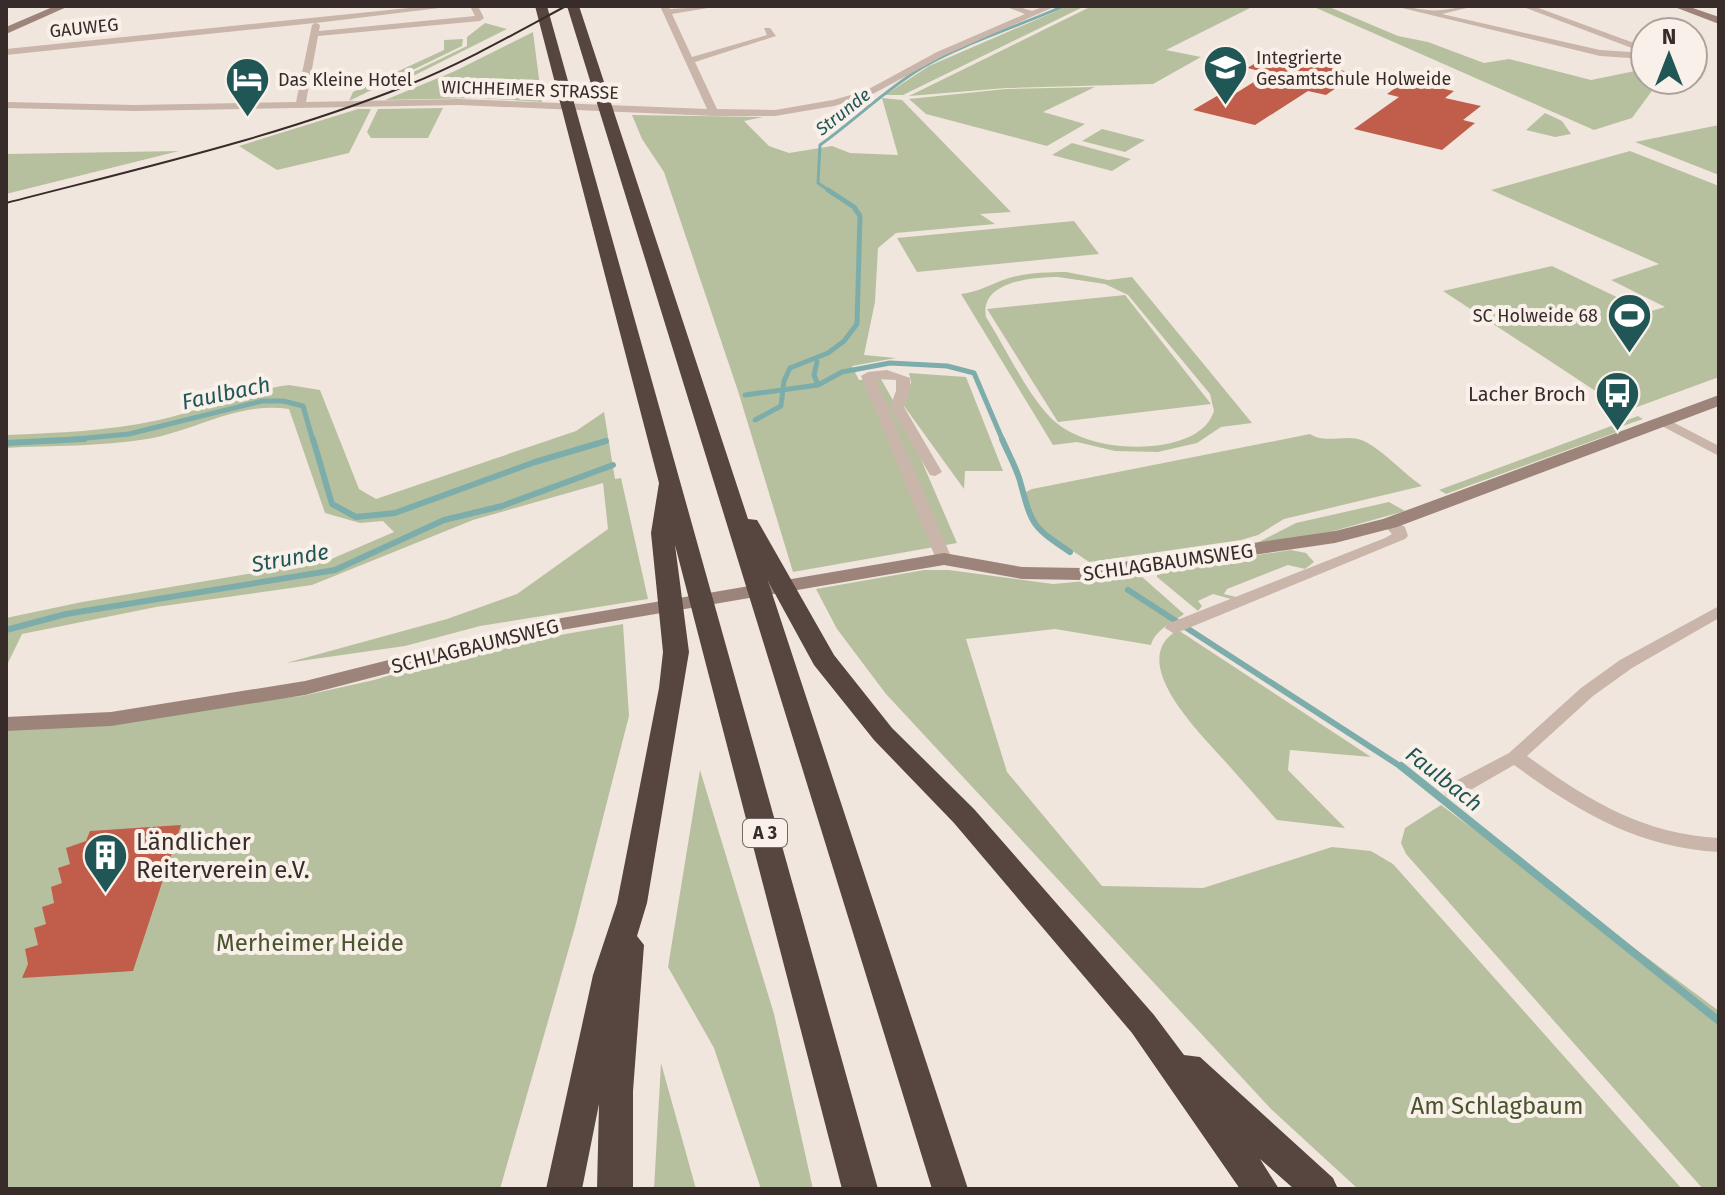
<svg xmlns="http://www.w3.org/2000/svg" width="1725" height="1195" font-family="'Fira Sans',sans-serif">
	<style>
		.green { fill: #b7c09e; fill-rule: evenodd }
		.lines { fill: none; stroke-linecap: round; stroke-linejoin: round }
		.stream-far3 { stroke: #7dadab; stroke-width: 3 }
		.stream-far2 { stroke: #7dadab; stroke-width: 5 }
		.stream-far1 { stroke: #7dadab; stroke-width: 6 }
		.stream { stroke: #7dadab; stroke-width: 8 }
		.building { fill: #c15e4b }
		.street { fill: #c9b5a9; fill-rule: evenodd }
		.secondary { fill: #9d847b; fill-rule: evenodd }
		.highway { fill: #574540; fill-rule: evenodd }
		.tram { stroke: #372c29; stroke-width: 2 }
		.labels { text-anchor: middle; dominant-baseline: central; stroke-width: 8; stroke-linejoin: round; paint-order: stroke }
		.far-street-label { font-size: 18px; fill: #372c29; stroke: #f9f1e9 }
		.far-poi-label { font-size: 18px; fill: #372c29; stroke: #f9f1e9; text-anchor: start }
		.far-water-label { font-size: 18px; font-style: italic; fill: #205756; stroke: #f9f1e9 }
		.shield { fill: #f9f1e9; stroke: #716763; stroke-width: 2 }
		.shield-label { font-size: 18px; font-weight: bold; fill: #372c29 }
		.poi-label { font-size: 20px; fill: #372c29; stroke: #f9f1e9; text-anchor: end }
		.street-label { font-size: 20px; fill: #372c29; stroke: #f9f1e9 }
		.water-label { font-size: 22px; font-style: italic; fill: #205756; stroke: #f9f1e9 }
		.near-poi-label { font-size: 24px; fill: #372c29; stroke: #f9f1e9; text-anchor: start }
		.near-park-label { font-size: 24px; fill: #49542d; stroke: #f9f1e9 }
	</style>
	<rect width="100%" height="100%" fill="#f1e6dd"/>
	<path class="green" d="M1068,6H1085L903,95H885L929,66Z
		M1092,6H1254L1166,50L1201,57L1153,84L1006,88L909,96Z
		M1327,6L1398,36L1428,42L1484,63L1509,59L1591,80L1645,69V80H1660L1632,118L1594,130L1314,7Z
		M485,23L507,29L407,79L397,80L467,46V37Z
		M533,32L542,102L479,98L385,100L455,71Z
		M463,39L462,46L349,101L353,92L444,50V40Z
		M1095,87L1043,112L1085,124L1047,146L926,114L909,99L1006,89Z
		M882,98L902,100L1011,212L980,214L995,224L896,233L878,248L875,302L864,355L896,358L852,366L859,380L881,379L904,420L957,543L793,572L738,391L664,172L642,139L632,115L763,117L744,121L769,146L789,153L832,146L850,153L898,155Z
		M443,108L428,138H371L367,132L378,109Z
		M358,109H371L349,153L277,170L239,146Z
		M1545,113L1562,121L1571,134L1555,137L1526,130Z
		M1719,125V175L1635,142Z
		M1102,129L1145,140L1125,152L1082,141Z
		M1072,143L1131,159L1112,171L1052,155Z
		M179,151L6,194V154Z
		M1630,151L1719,186V377L1626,411L1443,291L1552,266L1648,312L1665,307L1611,280L1659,264L1491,190Z
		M1074,221L1099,254L917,272L897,238Z
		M1066,272L1108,280L1132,277L1252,423L1221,427L1197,443L1158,452L1115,451L1077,442L1053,445L961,294C978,292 987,286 1003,280C1023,273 1045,272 1066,272ZM1058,277L1105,284L1128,295L1210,394L1214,411C1207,432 1186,440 1166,444C1129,451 1076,445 1049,416C1025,390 1005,347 986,317C979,281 1034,277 1058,277Z
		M1125,295L1211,404L1058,422L987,309Z
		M909,373L966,377L1003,471H965L964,489L904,406L911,382Z
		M289,385L320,390L359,489L376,499L576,431L604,412L615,479L621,478L648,599L480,626L405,646L286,663L447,619L517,594L608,529L603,483L473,520L312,585L156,607L22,634L6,667V618L82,602L329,560L394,532L383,521L360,523L325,513L289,409C239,401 195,431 147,439C100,447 53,445 6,448V435C58,433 108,431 159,420C203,410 244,391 289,385Z
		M1638,416L1643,419L1614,429L1617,432L1446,494L1439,490Z
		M1310,434C1326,445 1348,432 1366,442C1386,453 1403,473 1422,486L1284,519L1258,535L1241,540L1089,562C1065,545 1025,526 1026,492L1032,489Z
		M1389,502L1405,511L1330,532L1255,544L1296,523Z
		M1291,550L1306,553L1314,562L1305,569L1288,565L1227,589L1224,594L1236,597L1231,599L1213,594L1198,601L1202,606L1198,611L1157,577V570Z
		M924,570H949L1053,584L1141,576L1184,614C1172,623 1155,630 1151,645L1055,629L966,639L1007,772L1102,886L1203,888L1332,847L1371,851L1393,864L1682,1189H1358L1271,1109L886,694L837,629L816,589Z
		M623,624L629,716L575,927L500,1189H6V729L302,696L374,680L474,650Z
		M1178,630L1371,757L1290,750L1288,770L1345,828L1277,820C1259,800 1241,779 1223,759C1199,732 1125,660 1178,630Z
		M700,770L774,1014L813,1189H761L714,1048L668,967Z
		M1441,805L1719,1011V1189H1703L1406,854L1401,843L1405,828Z
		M661,1063L696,1189H654Z"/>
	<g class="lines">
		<path class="stream-far3" d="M831,192L818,183L820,145C855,120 886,89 923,67C962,44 1021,25 1064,6"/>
		<path class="stream-far2" d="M817,362L814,375L818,385
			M745,395L818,385L842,372L890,363L947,366L974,373L1003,441
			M755,420L781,406L784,381L790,368L828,353L844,341L857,324L860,216L854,207L828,190
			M55,441L129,434L262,401H283L303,406L313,441"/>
		<path class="stream-far1" d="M313,439L332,504L356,517L395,513L535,462L606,441
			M1002,439C1008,453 1016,467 1020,481C1032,525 1031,526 1070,552
			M6,443L84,439
			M1128,590L1403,768
			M6,630L66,614L335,570L444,520L502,506L613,465"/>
		<path class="stream" d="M1401,766L1719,1021"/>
	</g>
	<path class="building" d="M1273,53L1356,74L1326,95L1308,91L1255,125L1193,110L1222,93L1233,95L1268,73L1247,68Z
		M1405,81L1454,91L1445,98L1481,106L1463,120L1475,123L1442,150L1354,129L1399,97L1387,94Z
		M181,825L133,971L22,978L28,964L25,949L38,945L34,928L46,924L42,907L54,903L51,887L62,883L58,868L70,864L66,848L86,841L90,831Z"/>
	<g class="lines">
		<path class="street" d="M428,6H456L316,23L320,25L319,31L475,16L470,6H478L484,18L480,21L318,36L306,102L459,99L707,109L660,6H668L670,9L720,6L672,14L692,57L767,35L764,28H770L776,36L695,62L717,109L775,110L833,100L865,91L937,52L1025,14L1004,6H1016L1032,11L1045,6H1056L943,56L871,95L834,106L775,116H714L459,105L135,111L6,108V102L135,105L296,102L312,25L315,23L6,55V49Z
			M1394,6C1406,6 1416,9 1428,10C1441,12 1460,6 1475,6L1442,14L1600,50L1645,53V59L1600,56Z
			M1521,6H1533L1645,47V53Z
			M887,370L910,378V391L904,407L942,472L935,476L930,475L890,407L896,391V380L876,379L952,559L949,562H939L936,559L861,376L868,372Z
			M1663,417L1719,446V456L1658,424L1656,421Z
			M1390,518L1405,527L1408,536L1405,539L1179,632L1173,633L1165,628L1167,624L1385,538L1392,534L1382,523Z
			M1719,606V618L1632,668L1593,696L1527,756C1588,800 1642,834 1719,838V852C1637,847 1579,812 1514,765L1460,796H1446L1444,791L1446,786L1509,753L1581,688L1620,660Z"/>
		<path class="secondary" d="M55,6H69L6,34V27Z
			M1672,6H1687L1719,17V24Z
			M1719,395V406L1397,527L1335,543L1082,580L1022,579L944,565L544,633L305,695L111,726L6,731V717L111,712L305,681L544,621L944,553L1022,567L1082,568L1335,531L1383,519Z"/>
		<path class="highway" d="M535,6H547L878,1189H842L675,545L689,652L647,903L637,936L644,945L633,1091V1189H597L599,1104L582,1189H546L593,975L617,903L659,688L663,652L651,533L659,483Z
			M567,6H579L748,519L757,520L760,525L834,655L892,728L974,809L1154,1015L1184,1055L1200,1057L1333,1178L1338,1189H1294L1260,1159L1279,1189H1240L1132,1033L954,823L874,740L814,665L768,581L968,1189H932Z"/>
		<path class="tram" d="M6,203C141,168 278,137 408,85C463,63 514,34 566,6"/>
	</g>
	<defs>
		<symbol id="school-pin" viewBox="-11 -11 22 30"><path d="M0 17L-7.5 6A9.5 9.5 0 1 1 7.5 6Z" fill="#205756" stroke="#f9f1e9"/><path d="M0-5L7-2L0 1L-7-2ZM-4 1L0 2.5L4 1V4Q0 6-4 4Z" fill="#fff"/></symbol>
		<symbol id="hotel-pin" viewBox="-11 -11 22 30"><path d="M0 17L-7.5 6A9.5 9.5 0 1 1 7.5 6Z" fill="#205756" stroke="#f9f1e9"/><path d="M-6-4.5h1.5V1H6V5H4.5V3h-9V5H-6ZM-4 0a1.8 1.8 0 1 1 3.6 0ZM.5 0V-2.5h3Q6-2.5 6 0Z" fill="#fff"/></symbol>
		<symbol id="stadium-pin" viewBox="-11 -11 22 30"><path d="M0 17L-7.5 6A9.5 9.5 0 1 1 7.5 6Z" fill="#205756" stroke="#f9f1e9"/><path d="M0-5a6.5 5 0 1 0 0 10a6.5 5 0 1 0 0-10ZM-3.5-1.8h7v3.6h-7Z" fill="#fff"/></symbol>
		<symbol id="bus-pin" viewBox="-11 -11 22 30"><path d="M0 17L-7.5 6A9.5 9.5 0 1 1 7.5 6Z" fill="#205756" stroke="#f9f1e9"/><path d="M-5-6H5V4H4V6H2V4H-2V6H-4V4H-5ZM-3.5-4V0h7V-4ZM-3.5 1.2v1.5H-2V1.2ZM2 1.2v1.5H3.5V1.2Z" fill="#fff"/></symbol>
		<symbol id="building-pin" viewBox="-11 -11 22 30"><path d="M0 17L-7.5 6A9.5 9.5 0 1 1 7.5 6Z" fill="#205756" stroke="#f9f1e9"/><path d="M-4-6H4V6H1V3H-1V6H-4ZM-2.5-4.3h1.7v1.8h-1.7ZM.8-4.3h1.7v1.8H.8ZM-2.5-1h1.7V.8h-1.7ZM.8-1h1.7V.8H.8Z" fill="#fff"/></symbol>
	</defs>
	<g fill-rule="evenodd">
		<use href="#school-pin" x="1200" y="42" width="51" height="69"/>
		<use href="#hotel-pin" x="222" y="54" width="51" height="69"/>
		<use href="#stadium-pin" x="1604" y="290" width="51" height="69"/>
		<use href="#bus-pin" x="1592" y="368" width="51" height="69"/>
		<use href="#building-pin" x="80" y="830" width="51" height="69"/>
	</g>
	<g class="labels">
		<g class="far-street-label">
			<text transform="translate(84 28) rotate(-6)">GAUWEG</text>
			<text transform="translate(530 90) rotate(2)">WICHHEIMER STRASSE</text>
		</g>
		<g class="far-poi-label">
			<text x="1256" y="58">Integrierte<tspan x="1256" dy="21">Gesamtschule Holweide</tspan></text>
			<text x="278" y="80">Das Kleine Hotel</text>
			<text x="1598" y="316" text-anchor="end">SC Holweide 68</text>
		</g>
		<g class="far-water-label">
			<text transform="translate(843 112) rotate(-38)">Strunde</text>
		</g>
		<rect class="shield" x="743" y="819" width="44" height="28" rx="6"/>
		<g class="shield-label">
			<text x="765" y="833">A 3</text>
		</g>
		<g class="poi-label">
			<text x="1586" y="394">Lacher Broch</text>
		</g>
		<g class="street-label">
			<text transform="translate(1168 562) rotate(-8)">SCHLAGBAUMSWEG</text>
			<text transform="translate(475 646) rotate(-14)">SCHLAGBAUMSWEG</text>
		</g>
		<g class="water-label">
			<text transform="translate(226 393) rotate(-12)">Faulbach</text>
			<text transform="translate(290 558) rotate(-10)">Strunde</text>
			<text transform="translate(1444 779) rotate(38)">Faulbach</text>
		</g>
		<g class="near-poi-label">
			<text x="136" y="842">Ländlicher<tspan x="136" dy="28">Reiterverein e.V.</tspan></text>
		</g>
		<g class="near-park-label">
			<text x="310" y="943">Merheimer Heide</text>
			<text x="1497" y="1106">Am Schlagbaum</text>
		</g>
	</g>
	<rect width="1725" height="1195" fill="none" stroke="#372c29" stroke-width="16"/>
	<g transform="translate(1669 56)"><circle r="38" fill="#f9f1e9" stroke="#aba29c" stroke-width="2"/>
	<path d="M0-6L14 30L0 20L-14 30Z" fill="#205756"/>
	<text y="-12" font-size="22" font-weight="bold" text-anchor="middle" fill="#372c29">N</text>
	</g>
</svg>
